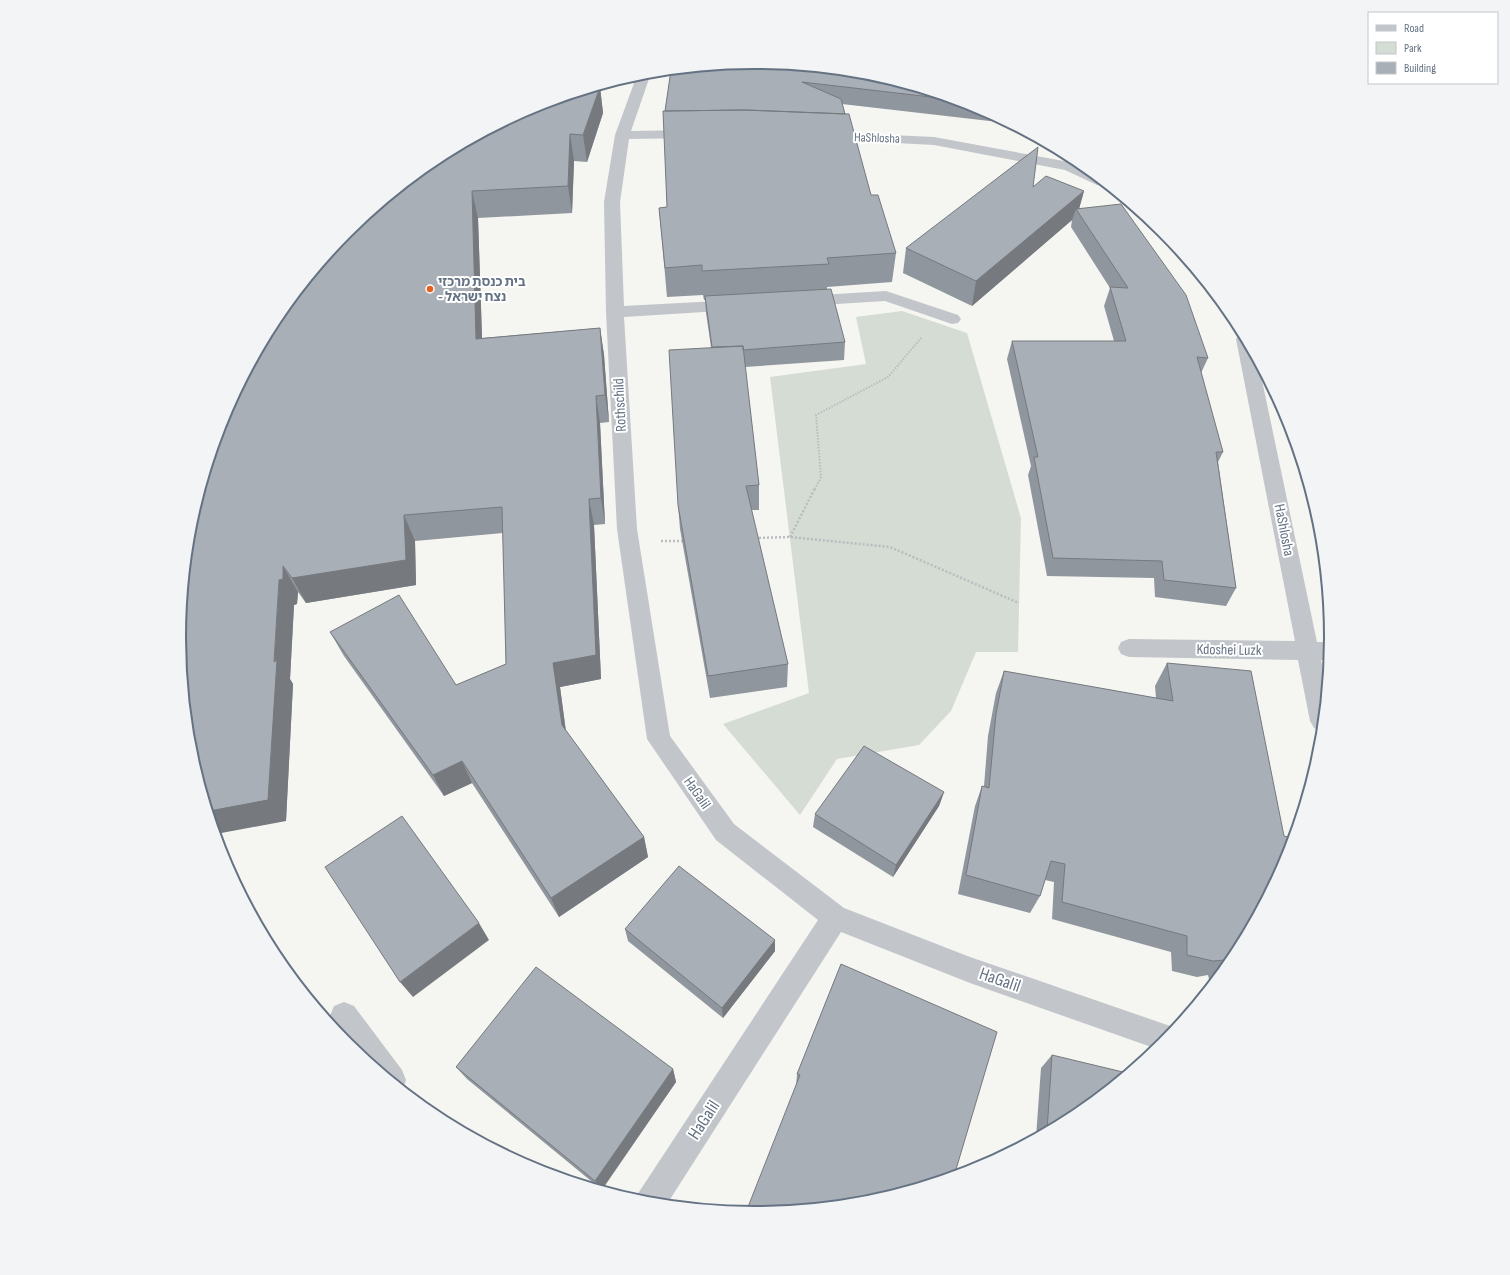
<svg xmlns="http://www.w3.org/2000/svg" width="1510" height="1275" font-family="'Sofia Sans Condensed','Noto Sans Hebrew',sans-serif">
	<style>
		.green { fill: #d5dcd3 }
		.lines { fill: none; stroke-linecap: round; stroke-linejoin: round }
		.path-far1 { stroke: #babcbf; stroke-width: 2; stroke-dasharray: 1.5 1.5; stroke-linecap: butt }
		.path { stroke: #babcbf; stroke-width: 2.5; stroke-dasharray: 2 2; stroke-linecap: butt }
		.minor { fill: #c2c5c9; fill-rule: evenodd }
		.wall { fill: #90969d }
		.shaded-wall { fill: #767a7f }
		.building { fill: #a8afb6; stroke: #767a7f }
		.poi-dot { fill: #e56122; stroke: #fff; stroke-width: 1.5 }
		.labels { text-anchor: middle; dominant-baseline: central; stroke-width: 4; stroke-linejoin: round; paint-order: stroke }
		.far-street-label { font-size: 13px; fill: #647283; stroke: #fff }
		.far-poi-label { font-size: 13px; font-weight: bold; fill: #647283; stroke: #fff; text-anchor: start }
		.street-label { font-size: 15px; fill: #647283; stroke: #fff }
		.near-street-label { font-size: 18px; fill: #647283; stroke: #fff }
		.rim { fill: none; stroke: #647283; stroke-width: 2 }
	</style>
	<rect width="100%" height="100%" fill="#f5f5f1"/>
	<path class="green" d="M902,311L967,333L1021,518L1018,652H976L951,711L919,745L837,759L800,815L723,724L809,693L770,377L866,364L856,317Z"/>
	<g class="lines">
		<path class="path-far1" d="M815,489L821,477L816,415L888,377L922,337"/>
		<path class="path" d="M790,537L815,488
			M755,538L790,537L890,547L1019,603
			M661,541H684"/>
		<path class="minor" d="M643,73H651L631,131L693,130L698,131L700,134L698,137L693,138L629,139L620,202L624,306L736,300L742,301L744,305L742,309L736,310L624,317L637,529L670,736L734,824L844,908L970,957L1176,1028L1157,1049L970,983L841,932L667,1204L636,1200L639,1192L818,920L716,840L647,739L617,529L606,312L604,202L615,135L637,75Z
			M825,132L934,137L1069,162L1087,169L1107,185H1097L1065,170L934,145L820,139L818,136L820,133Z
			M886,291L958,315L961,319L958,323L952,324L885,301L804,306L798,305L796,301L798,297L804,296Z
			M1242,334L1259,366L1317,642H1330L1328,660H1321L1326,684L1321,731L1314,728L1310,721L1298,660L1129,657L1121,654L1118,648L1121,642L1129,639L1295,641L1236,339L1239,335Z
			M344,1002L354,1006L402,1070L406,1080L403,1089C377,1068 343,1048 330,1016L334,1006Z"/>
	</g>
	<path class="wall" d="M671,70L868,73L975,106L1007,123L842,104L871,195L896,253L892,282L827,287V289L845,342L844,360L745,367L759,485V510H751L788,664L787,687L710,698L680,529L678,505L711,347L706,313L705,300H704L703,295L667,297L659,208L667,207L665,111Z
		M600,87L603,113L587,162L574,161L572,213L478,218L482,338L600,328L604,355L609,422L600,423L605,524L594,525L601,679L560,687L566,731L644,837L648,857L559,917L472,783L444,796L344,656L330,632L456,685L506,664L503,533L415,541L416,585L306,603L298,592L297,604L294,605L290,679L293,684L286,821L277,318Z
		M1033,187L1084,191L1079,208L1208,358L1201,373L1223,452L1218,462L1236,588L1226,606L1155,597L1154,578L1047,576L1028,475L1031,466L1007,359L1012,341H1114L1104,306L1110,288L1071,227L1072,220L972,306L903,273L906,248Z
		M1167,663L1233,957L1215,980L1209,979L1208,975L1197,977L1172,971L1171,952L1052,919L1054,882L1045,880L1040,896L1030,913L958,894L975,806L982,786H984L988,736L996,693L1004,671L1156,698L1155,686Z
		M944,792L939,806L893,877L813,827L815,814Z
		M625,929L775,951L723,1018L628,941Z
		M841,964L796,1086L797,1074Z
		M1052,1055L1075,1116L1036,1137L1041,1068Z
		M456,1067L673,1069L676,1082L602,1190L467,1079Z"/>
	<path class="shaded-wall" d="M600,87L603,113L587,162L583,135Z
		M570,134L574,161L572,213L568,186Z
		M472,191L478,218L483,366L476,339Z
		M1084,191L1078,213L1076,209L1072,220L972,306L976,281Z
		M600,328L604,355L609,422L605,395Z
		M596,396L600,423L605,524L601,498Z
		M589,499L594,525L601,679L560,687L568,748L562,725L553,663Z
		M404,515L415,541L416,585L306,603L292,578Z
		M283,566L298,592L297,604L294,605L290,679L293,684L286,821L216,834L209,811L274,662L279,580Z
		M462,761L472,783L444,796L433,775Z
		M944,792L939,806L893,877L896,865Z
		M644,837L648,857L559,917L551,898Z
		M479,923L489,940L413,997L400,982Z
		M775,940V951L723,1018L722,1008Z
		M673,1069L676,1082L602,1189L595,1181Z"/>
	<path class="building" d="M755,62L868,73L957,100L802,82L841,99L845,114L745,110L665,111L671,70Z
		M599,86L600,87L583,135L570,134L568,186L472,191L476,339L600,328L605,395L596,396L601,498L589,499L596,655L553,663L562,725L644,837L551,898L462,761L433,775L330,632L399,595L456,685L506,664L502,507L404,515L406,560L292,578L283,566V579L279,580L274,662L277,660L268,800L209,811L191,750L180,637L191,525L223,417L277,318L348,230L435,159L535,106Z
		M745,110L849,114L871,195H878L896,253L827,258L829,264L702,271V265L665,268L659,208L667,207L663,111Z
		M1038,147L1033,187L1046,176L1084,191L976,281L906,248Z
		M1121,204L1186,295L1208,358L1197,357L1223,452H1216L1236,588L1164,580L1162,561L1053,558L1034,457H1038L1012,341H1126L1110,287L1128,288L1076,209Z
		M831,289L845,342L743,350V346L712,347L705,296Z
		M743,346L759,485L746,486L788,664L708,676L678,505L669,350Z
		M1167,663L1251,671L1284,836L1293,838L1287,858L1233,957L1228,964L1226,963L1225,960L1213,961L1187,955V936L1062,902L1065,864L1051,861L1040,896L966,875L982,786L989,788L996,714L1004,671L1173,701Z
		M864,746L944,792L896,865L815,814Z
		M402,816L479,923L400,982L325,867Z
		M679,866L775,940L722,1008L625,929Z
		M841,964L997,1032L954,1176L867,1202L755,1213L746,1212L800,1075L797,1074Z
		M536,967L673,1069L595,1181L456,1067Z
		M1052,1055L1127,1073L1075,1116L1047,1131Z"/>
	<circle class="poi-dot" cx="430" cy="289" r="4"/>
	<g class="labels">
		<g class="far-street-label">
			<text transform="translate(877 138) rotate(2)">HaShlosha</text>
		</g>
		<g class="far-poi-label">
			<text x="438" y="282">בית כנסת מרכזי<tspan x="438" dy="15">- נצח ישראל</tspan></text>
		</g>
		<g class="street-label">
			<text transform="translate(620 405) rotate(-93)">Rothschild</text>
			<text transform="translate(1284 530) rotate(79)">HaShlosha</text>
			<text transform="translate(1229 650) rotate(1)">Kdoshei Luzk</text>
			<text transform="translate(697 793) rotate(55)">HaGalil</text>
		</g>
		<g class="near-street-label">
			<text transform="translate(1000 980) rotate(19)">HaGalil</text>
			<text transform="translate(704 1120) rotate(-57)">HaGalil</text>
		</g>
	</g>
	<path d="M0 0H1510V1275H0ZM754 69H756A568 568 0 0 1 1324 637V638A568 568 0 0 1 756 1206H754A568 568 0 0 1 186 638V637A568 568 0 0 1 754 69Z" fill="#f3f4f5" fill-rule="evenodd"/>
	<path class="rim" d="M754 69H756A568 568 0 0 1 1324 637V638A568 568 0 0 1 756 1206H754A568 568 0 0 1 186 638V637A568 568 0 0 1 754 69Z"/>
	<rect x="1368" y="12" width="130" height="72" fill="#ffffff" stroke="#c1c7cd"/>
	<rect x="1376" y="25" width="20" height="6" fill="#c2c5c9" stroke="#c1c7cd"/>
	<text x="1404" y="32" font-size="12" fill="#647283">Road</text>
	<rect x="1376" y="42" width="20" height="12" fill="#d5dcd3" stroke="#c1c7cd"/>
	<text x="1404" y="52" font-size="12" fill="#647283">Park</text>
	<rect x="1376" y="62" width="20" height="12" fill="#a8afb6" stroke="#c1c7cd"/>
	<text x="1404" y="72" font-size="12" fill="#647283">Building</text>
</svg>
